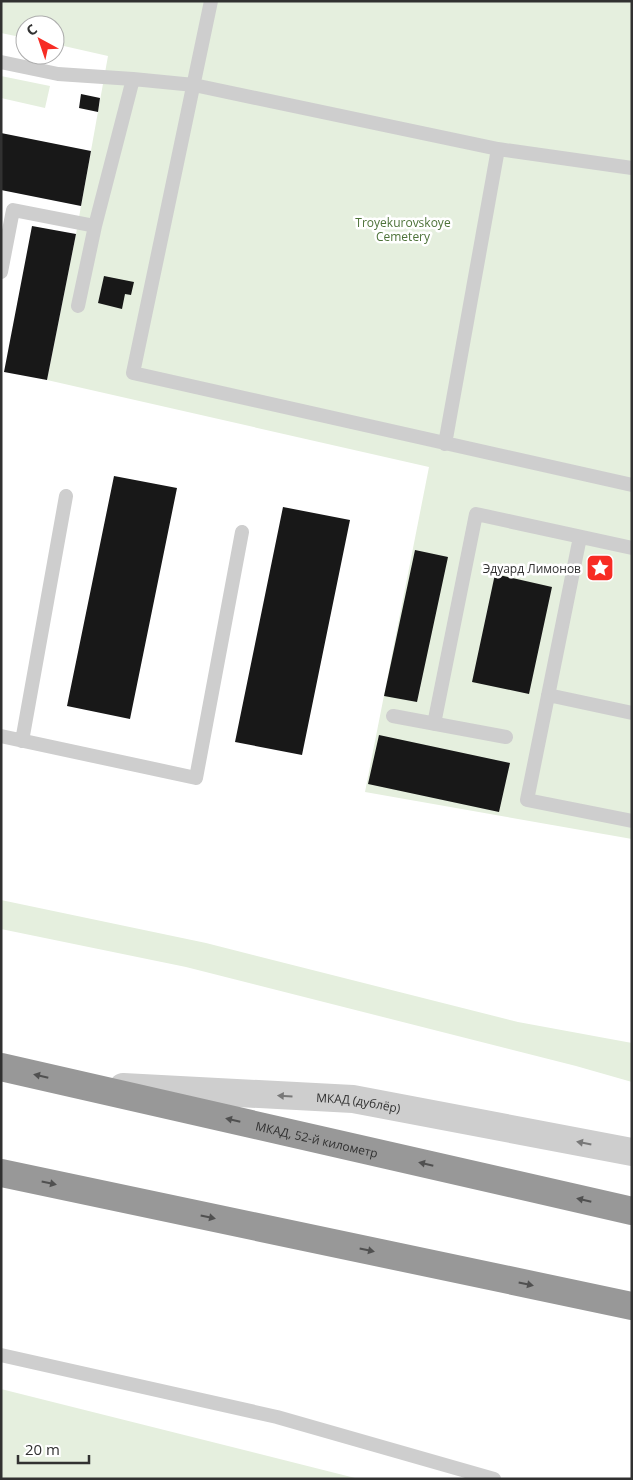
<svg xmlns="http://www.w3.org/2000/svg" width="633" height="1480" font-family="'Open Sans',sans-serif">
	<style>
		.green { fill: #e5efde }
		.building { fill: #181818 }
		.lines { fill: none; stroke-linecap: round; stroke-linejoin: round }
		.lane { stroke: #cecece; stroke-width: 14 }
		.street { stroke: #cecece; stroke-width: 28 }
		.highway { stroke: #989898; stroke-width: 28 }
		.oneway { fill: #505050 }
		.oneway2 { fill: #787878 }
		.labels { text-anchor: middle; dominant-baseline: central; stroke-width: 5; stroke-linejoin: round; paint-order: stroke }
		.park-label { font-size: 12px; fill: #4d7239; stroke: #fff }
		.poi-label { font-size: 12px; fill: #313131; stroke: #fff; text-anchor: end }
		.street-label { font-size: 12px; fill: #313131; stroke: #fff }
	</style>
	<rect width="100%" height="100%" fill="#fff"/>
	<path class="green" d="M1,1H632V839L365,792L429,467L47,380L76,234L108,56L55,44V25H25V38L1,33Z
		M1,76L50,86L45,108L1,98Z
		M1,900L206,943L518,1022L632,1043V1082L576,1066L186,967L1,929Z
		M1,1389L359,1479H1Z"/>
	<path class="building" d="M81,94L100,98L98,112L79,108Z
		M1,133L91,151L81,206L1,190Z
		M32,226L76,234L47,380L4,372Z
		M104,276L134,282L131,295L125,294L122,309L98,303Z
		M114,476L177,488L130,719L67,706Z
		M283,507L350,520L302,755L235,742Z
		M415,550L448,557L417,702L384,696Z
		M495,574L552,587L529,694L472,682Z
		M379,735L510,763L499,812L368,784Z"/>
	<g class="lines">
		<path class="lane" d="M211,1L133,373L632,485
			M1,62L58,74L133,79L194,85L498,149L632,168
			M95,226L133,79
			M1,272L13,210L95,226L78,306
			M445,444L498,149
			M580,537L527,800L632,821
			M548,695L632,713
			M393,716L506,737
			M434,724L476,514L632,548
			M1,736L196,778L242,532
			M22,741L66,496
			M1,1355L277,1417L494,1479"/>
		<path class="street" id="s1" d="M123,1087L353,1099L632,1152"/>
		<g class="highway">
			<path id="s2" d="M1,1067L632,1211"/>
			<path d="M1,1173L632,1306"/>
		</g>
	</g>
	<defs><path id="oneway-solid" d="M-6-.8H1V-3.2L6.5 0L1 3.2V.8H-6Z" transform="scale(1.25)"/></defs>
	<g class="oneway">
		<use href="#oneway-solid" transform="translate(41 1076) rotate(-167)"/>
		<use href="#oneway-solid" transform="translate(233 1120) rotate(-167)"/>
		<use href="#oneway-solid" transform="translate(426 1164) rotate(-167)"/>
		<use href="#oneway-solid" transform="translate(49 1183) rotate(12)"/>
		<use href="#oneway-solid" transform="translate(584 1200) rotate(-167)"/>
		<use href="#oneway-solid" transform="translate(208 1217) rotate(12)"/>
		<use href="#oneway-solid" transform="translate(367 1250) rotate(12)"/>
		<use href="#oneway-solid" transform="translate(526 1284) rotate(12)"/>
	</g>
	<g class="oneway2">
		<use href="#oneway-solid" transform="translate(285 1096) rotate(-177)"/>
		<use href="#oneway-solid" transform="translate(584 1143) rotate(-169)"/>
	</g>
	<defs>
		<symbol id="sight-square" viewBox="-11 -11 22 22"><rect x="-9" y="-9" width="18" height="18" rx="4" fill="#f72c24" stroke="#fff"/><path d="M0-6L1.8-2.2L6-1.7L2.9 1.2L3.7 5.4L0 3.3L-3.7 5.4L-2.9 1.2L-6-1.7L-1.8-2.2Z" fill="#fff"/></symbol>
	</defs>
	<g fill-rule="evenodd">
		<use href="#sight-square" x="584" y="552" width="32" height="32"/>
	</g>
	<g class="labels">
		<g class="park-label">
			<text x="403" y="222">Troyekurovskoye<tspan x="403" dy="14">Cemetery</tspan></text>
		</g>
		<g class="poi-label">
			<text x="581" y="568">Эдуард Лимонов</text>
		</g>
		<g class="street-label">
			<text stroke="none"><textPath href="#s1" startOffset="236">МКАД (дублёр)</textPath></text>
			<text stroke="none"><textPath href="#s2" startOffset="324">МКАД, 52-й километр</textPath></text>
		</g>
	</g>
	<rect width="633" height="1480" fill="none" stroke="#313131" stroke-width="5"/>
	<g transform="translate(40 40) rotate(320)"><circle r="24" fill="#ffffff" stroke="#adadad"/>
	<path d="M0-4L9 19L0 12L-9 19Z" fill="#f72c24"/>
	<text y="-8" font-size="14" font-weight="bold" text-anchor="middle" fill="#313131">С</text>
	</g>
	<path d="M18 1455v8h71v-8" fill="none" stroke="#313131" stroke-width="2.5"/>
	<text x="25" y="1455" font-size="15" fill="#313131" stroke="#ffffff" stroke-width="4" paint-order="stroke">20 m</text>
</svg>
